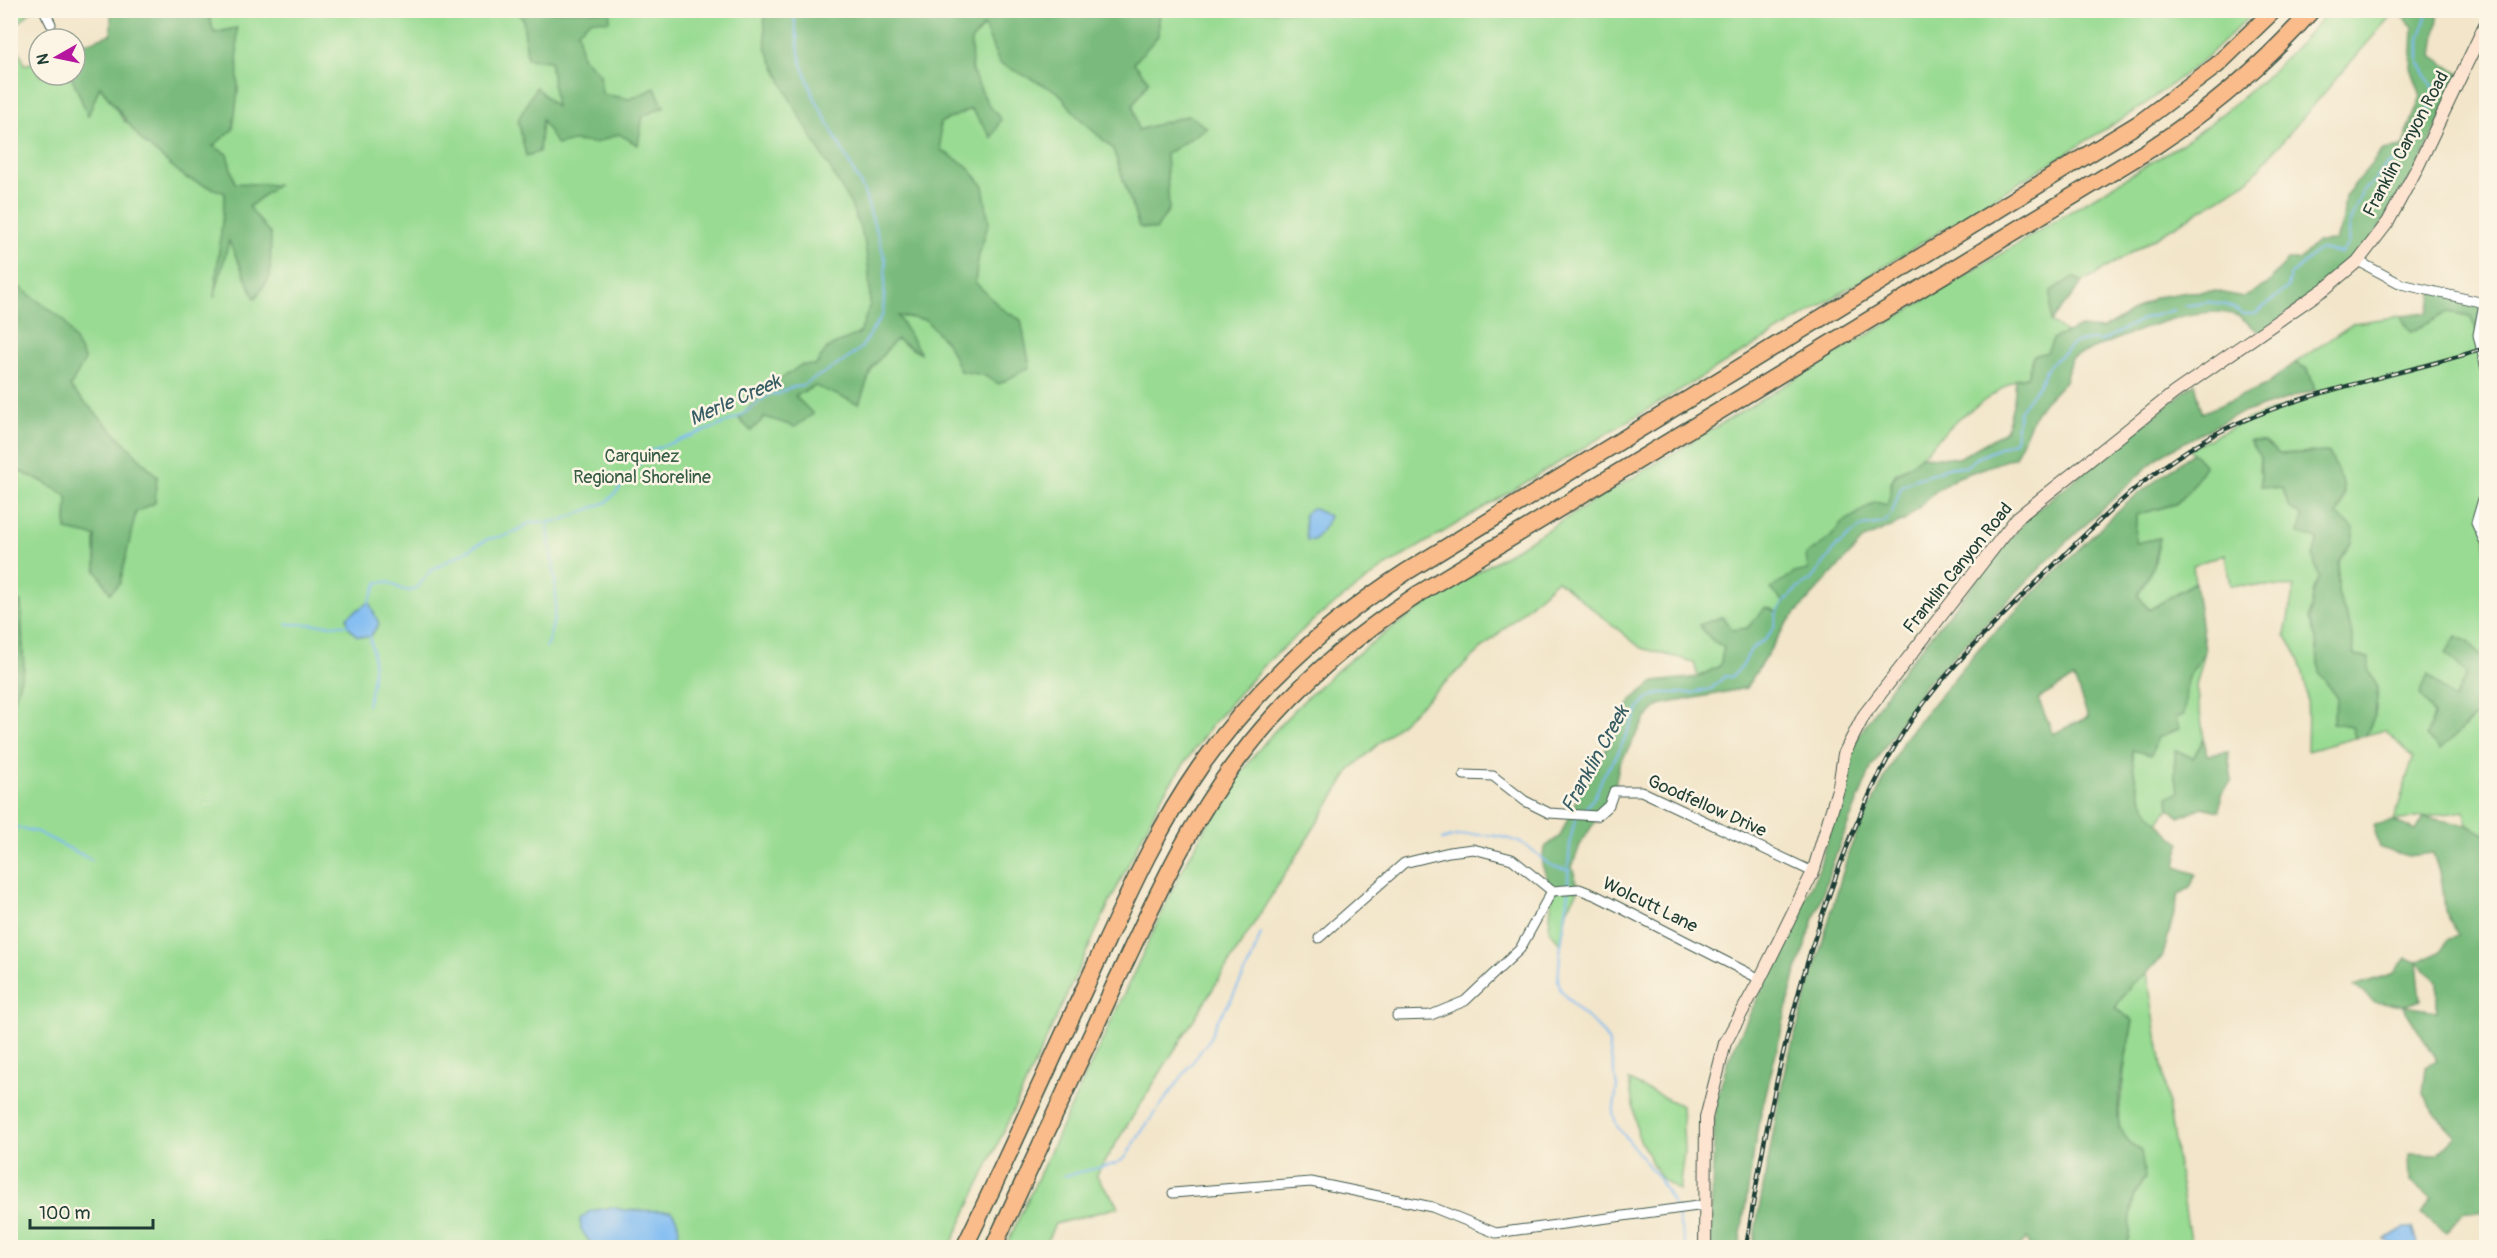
<svg xmlns="http://www.w3.org/2000/svg" width="2497" height="1258" font-family="Pangolin,sans-serif">
	<style>
		.green { fill: #99db93; stroke: #5c8c64; stroke-width: 1.5 }
		.forest { fill: #7abb7d; stroke: #4c7c58; stroke-width: 1.5; fill-rule: evenodd }
		.water { fill: #80bcf2; stroke: #507c93; stroke-width: 1.5 }
		.lines { fill: none; stroke-linecap: round; stroke-linejoin: round }
		.stream { stroke: #80bcf2; stroke-width: 2 }
		.street-casing { stroke: #3f564a; stroke-width: 11 }
		.secondary-casing { stroke: #3f564a; stroke-width: 14 }
		.highway-casing { stroke: #3f564a; stroke-width: 19 }
		.street { stroke: #fff; stroke-width: 9 }
		.secondary { stroke: #fde4d0; stroke-width: 12 }
		.highway { stroke: #f9bc8a; stroke-width: 16 }
		.rail-casing { stroke: #1f3d34; stroke-width: 4.5 }
		.rail { stroke: #fcf5e5; stroke-width: 2; stroke-dasharray: 7; stroke-linecap: butt }
		.labels { text-anchor: middle; dominant-baseline: central; stroke-width: 5; stroke-linejoin: round; paint-order: stroke }
		.street-label { font-size: 18px; fill: #1f3d34; stroke: #fcf5e5 }
		.park-label { font-size: 18px; fill: #375d47; stroke: #fcf5e5 }
		.water-label { font-size: 20px; font-style: italic; fill: #375d64; stroke: #fcf5e5 }
	</style>
	<rect width="100%" height="100%" fill="#fcf5e5"/>
	<filter id="ink" filterUnits="userSpaceOnUse"><feTurbulence type="fractalNoise" baseFrequency=".0167" numOctaves="2"/><feDisplacementMap in="SourceGraphic" scale="12" xChannelSelector="R" yChannelSelector="G"/><feConvolveMatrix kernelMatrix="1 2 1 2 8 2 1 2 1" color-interpolation-filters="sRGB"/></filter>
	<filter id="wash" filterUnits="userSpaceOnUse"><feTurbulence type="fractalNoise" baseFrequency=".008" numOctaves="4" result="noise"/><feDisplacementMap in="SourceGraphic" scale="24" xChannelSelector="R" yChannelSelector="G"/><feGaussianBlur stdDeviation="1.35" result="paint"/><feColorMatrix in="noise" values="0 0 0 0 0 0 0 0 0 0 0 0 0 0 0 0 0 1.4 0 .05"/><feComposite in="paint" operator="in"/></filter>
	<g filter="url(#wash)">
		<rect width="100%" height="100%" fill="#f2e5c9"/>
		<path class="green" d="M11,11H31L11,31L25,65L39,60V75H71L88,115L100,86L125,122L236,70V28L214,33L208,11H2255L2206,58L2144,105L1812,311L1383,568L1316,618L1262,667L1210,727L1163,794L1107,908L950,1247H11V468L40,480L67,496L66,530L95,536L96,570L157,476L69,387L64,321L11,281Z
			M2328,11H2395L2247,182L2083,282L2073,277L2051,322L2066,333L2054,338L2047,352L2033,356L2027,377L2016,379L1959,418L1911,466L1895,474L1890,484L1892,496L1887,505L1858,514L1841,524L1777,612L1766,607L1747,628L1733,630L1722,617L1699,625L1713,641L1724,647L1720,666L1698,677L1694,662L1641,648L1557,580L1351,769L1096,1175L1119,1207L1055,1224L1044,1247L1005,1248L1181,872C1202,834 1223,796 1249,762C1305,688 1383,631 1461,582L2183,143C2236,106 2287,61 2328,11Z
			M2449,312L2470,316L2484,346L2486,347V659L2482,660L2470,642L2467,673L2454,701L2428,676L2420,694L2434,715L2439,750L2472,719L2486,710V761L2482,779L2486,781V835L2467,825L2465,811L2394,821L2413,758L2385,730L2366,735L2375,715L2378,688L2369,672L2354,656L2351,630L2338,593V562L2352,542L2337,515C2355,481 2336,474 2313,452L2279,454L2265,442L2260,457L2259,472L2283,489L2289,507L2302,516L2318,539L2313,557L2319,577L2314,590L2309,619L2316,639L2319,672L2338,698L2353,726L2355,738L2307,751C2308,707 2312,673 2285,635L2294,587L2230,585L2225,554L2193,565L2195,582L2149,610L2138,595L2154,565L2159,538L2135,544L2136,515L2176,504L2205,466L2189,449L2248,419L2317,395L2308,369L2295,363L2354,323L2400,316L2411,332Z
			M2205,651L2196,686L2204,739L2193,758L2176,750L2175,780L2180,793L2168,796L2169,808L2157,825C2140,803 2133,777 2132,750L2151,754L2158,737L2176,716L2187,679Z
			M1579,889L1567,910L1561,944L1549,930L1552,891Z
			M2147,973L2191,1247H2127C2134,1220 2126,1203 2145,1178L2118,1121L2126,1057L2133,1021L2115,1008L2131,984Z
			M1629,1081L1682,1106L1684,1152L1679,1191L1660,1178L1638,1136Z"/>
		<path class="forest" d="M111,11H208L214,33L237,28L238,91L233,129L213,146L227,154L235,183L277,185L249,207L271,235L270,277L255,299L229,241L214,298L225,193L186,178L141,140L100,86L88,116L71,75H75V47L111,34Z
			M517,11H611L609,21L591,20L578,31L582,57L600,74L602,94L630,99L655,88L664,107L643,116L638,145L619,134L595,143L573,141L557,145L542,120L539,152L526,156L518,120L536,87L556,107L550,61L527,59L523,19Z
			M764,11H1160L1158,36L1134,63L1149,81L1133,105L1138,130L1189,115L1207,128L1166,154L1169,209L1156,230L1139,227L1113,149L1077,116L1058,92L999,63L984,26L971,41L972,71L988,104L1001,119L992,138L971,109L940,123L941,150L966,165L983,185L989,222L979,255L975,282L1002,309L1021,320L1030,367L999,384L983,375L960,371L949,346L926,320L898,316L921,354L896,339L872,368L859,404L815,386L795,396L813,414L795,427L765,417L751,431L739,419L765,390L801,365H816L827,348L860,333L870,304L869,271L864,239L851,205L791,101L766,48Z
			M2397,11H2439L2433,56L2462,76L2418,166L2358,261L2260,333C2253,328 2245,319 2238,316C2195,299 2113,342 2071,358L2065,381L2037,410L2015,457L1956,478L1937,490L1904,521L1864,539L1787,623L1746,688L1659,705L1646,718L1619,765L1614,791L1580,845L1572,867L1579,889L1552,891L1542,865L1544,848L1560,836L1580,791L1595,770L1631,700L1654,682L1698,677L1720,666L1724,647L1713,641L1699,625L1722,617L1733,630L1747,628L1766,607L1777,612L1784,602L1771,589L1794,573L1808,570L1806,555L1829,539L1841,524L1875,502L1888,505C1892,495 1888,489 1892,481C1896,471 1913,464 1922,456L1959,458L2006,431L2014,401L2016,379L2027,377L2033,356L2047,352L2054,338L2081,327L2103,329L2156,297L2188,292L2215,291L2243,297L2268,284L2287,260H2299L2317,242L2336,241L2343,219L2345,196L2383,150L2402,147L2421,96L2411,68L2413,28Z
			M2073,277L2083,282L2051,322V291Z
			M11,281L64,320L85,360L70,387L157,476L155,503L136,512L120,583L110,593L96,570L95,536L66,530L67,496L40,480L11,468Z
			M2434,291L2486,302V347L2484,346L2470,316L2449,312L2411,332L2400,316L2427,313Z
			M2295,363L2308,369L2315,390L2233,416L2159,456L2052,556L1926,684L1872,766L1836,854L1795,975L1758,1126L1739,1247L1710,1248L1715,1105L1728,1060L1819,869L1852,746L1897,677L2029,516L2195,383L2202,413L2264,386Z
			M2249,441L2265,442L2279,454L2328,452C2341,477 2351,488 2337,515L2354,528L2352,542L2338,562V593L2351,630L2354,656L2369,658V672L2378,688L2375,715L2366,735L2355,738L2352,726L2332,723L2338,698L2319,673L2316,639L2309,619L2314,590L2319,577L2313,557L2318,539L2299,534L2302,516L2289,507L2283,489L2261,486L2260,457Z
			M2193,453L2205,466L2189,491L2175,504L2136,515L2135,543L2160,538L2154,565L2138,595L2149,610L2195,582L2205,651L2187,679L2184,715L2176,717L2179,729L2158,737L2151,755L2132,750C2133,795 2147,816 2180,843L2176,867L2196,874L2190,888L2179,894L2163,956L2147,973L2131,984L2115,1008L2133,1021C2129,1040 2114,1107 2119,1123C2122,1136 2130,1144 2141,1151L2145,1178C2125,1203 2134,1220 2127,1247H2030L2027,1238L2018,1248L1752,1247L1785,1069L1850,848L1904,739L1980,647L2054,573L2126,503ZM2074,678L2088,717L2053,734L2038,699Z
			M10,593L21,603L24,669L14,700H11Z
			M2456,636L2470,642L2482,660L2486,659V710L2472,719L2440,750L2426,736L2434,715L2420,694L2428,675L2454,700L2467,674L2446,653Z
			M2204,739L2207,755L2228,752L2232,781L2221,794L2220,811L2202,807L2179,817L2169,808L2168,796L2179,793L2175,780V750L2193,758Z
			M2424,817L2467,825L2486,835V1213L2464,1211L2446,1232L2421,1214L2431,1198L2410,1181L2409,1154L2437,1155L2456,1136L2436,1115L2423,1094L2426,1066L2437,1061L2403,1006L2375,1002L2354,986L2394,973L2406,958L2416,962L2441,952L2446,940L2459,936L2445,911L2442,882L2433,853L2408,856L2380,848L2373,825L2394,821L2416,831ZM2417,963L2437,981V1011L2404,1006L2421,1000Z"/>
		<path class="water" d="M1312,508L1329,516L1326,525L1314,540H1307L1304,514Z
			M369,602L379,624L370,637L357,636L348,626L347,617Z
			M613,1207L623,1210L671,1211C682,1223 679,1233 676,1247H593L581,1229L580,1219L590,1211Z
			M2404,1228H2413L2418,1243L2416,1247H2398L2384,1240Z"/>
		<g class="lines">
			<path class="stream" d="M2185,306L2209,302L2225,304L2244,314H2255L2288,287L2291,274C2303,267 2309,256 2321,249L2341,253L2348,244L2350,222L2362,192L2374,182L2386,165L2400,160L2413,147L2434,98L2432,87L2419,62V40L2428,10
				M368,604L378,582H388L401,589L410,591L418,587L430,571L488,539L508,535L532,522H551L562,520L607,502L623,485L649,451L716,427L740,416L770,394H779L789,388L801,386L846,360L861,348L883,314L886,262L863,189L813,95L800,58L793,10
				M287,624L349,625
				M546,647C556,622 558,592 553,564C551,550 548,538 548,523
				M367,705C374,682 376,660 370,637
				M1583,812L1595,796L1603,776L1616,757L1639,708L1649,698L1660,693H1692L1711,689L1725,676L1731,677L1742,667L1751,649L1766,639L1774,627L1777,612L1784,602L1797,589L1811,580L1837,546L1862,526L1884,523L1892,513L1901,487L1912,480L1936,473L1947,467H1965L1977,458L2015,441L2019,411L2038,386L2048,366L2076,342L2092,340L2102,341L2143,319L2174,310
				M10,826L37,832L92,860
				M1442,840C1464,832 1504,833 1525,845C1545,856 1540,866 1569,870
				M1568,886C1568,871 1569,829 1577,818
				M1569,892L1561,944L1558,979L1560,989L1581,1013L1595,1024L1608,1040L1617,1087L1613,1114L1617,1126L1659,1179L1675,1207
				M1063,1176L1115,1164L1125,1158L1144,1128L1209,1040L1217,1021L1232,998L1251,961L1261,933
				M1677,1213L1686,1248"/>
		</g>
	</g>
	<g filter="url(#ink)">
		<g class="lines">
			<defs>
				<path id="street" d="M44,10L51,24
					M2358,261L2401,284L2484,303L2478,335L2486,369
					M2486,489L2476,523L2486,545
					M1464,775L1493,776L1525,801L1549,813L1597,816L1609,805L1614,791H1641L1813,872
					M1552,891L1579,889L1597,896L1760,979
					M1319,938L1404,863L1449,852L1473,849L1512,859L1552,891
					M1397,1016L1431,1015L1465,1001L1520,949L1552,891
					M1173,1193L1311,1182L1432,1207L1496,1233L1705,1205"/>
				<path id="secondary" d="M1705,1248L1706,1118L1725,1043L1760,979L1813,872L1839,786L1844,754L1864,715L2017,518L2174,393L2327,287L2358,261L2388,222L2418,166L2486,23"/>
				<path id="highway" d="M964,1248C1009,1155 1051,1061 1094,968C1126,899 1156,830 1200,767C1255,689 1325,624 1406,572L2141,122L2217,65L2274,10
					M993,1248C1034,1160 1075,1072 1115,984C1152,906 1186,827 1239,758C1289,692 1351,638 1420,593L2152,148C2211,109 2265,64 2312,10"/>
			</defs>
			<use href="#street" class="street-casing"/>
			<use href="#secondary" class="secondary-casing"/>
			<use href="#highway" class="highway-casing"/>
			<use href="#street" class="street"/>
			<use href="#secondary" class="secondary"/>
			<use href="#highway" class="highway"/>
			<defs>
				<path id="rail" d="M1746,1248C1766,1119 1792,994 1837,873C1857,819 1880,766 1912,719C1951,664 2001,617 2049,570C2102,517 2154,465 2221,431C2304,390 2399,376 2486,348"/>
			</defs>
			<use href="#rail" class="rail-casing"/>
			<use href="#rail" class="rail"/>
		</g>
	</g>
	<g class="labels">
		<g class="street-label">
			<text transform="translate(2406 144) rotate(-62)">Franklin Canyon Road</text>
			<text transform="translate(1958 568) rotate(-51)">Franklin Canyon Road</text>
			<text transform="translate(1707 806) rotate(24)">Goodfellow Drive</text>
			<text transform="translate(1650 905) rotate(26)">Wolcutt Lane</text>
		</g>
		<g class="park-label">
			<text x="642" y="456">Carquinez<tspan x="642" dy="21">Regional Shoreline</tspan></text>
		</g>
		<g class="water-label">
			<text transform="translate(735 400) rotate(-24)">Merle Creek</text>
			<text transform="translate(1595 759) rotate(-61)">Franklin Creek</text>
		</g>
	</g>
	<rect width="2497" height="1258" fill="none" stroke="#fcf5e5" stroke-width="36"/>
	<g transform="translate(57 57) rotate(261)"><circle r="28" fill="#fcf5e5" stroke="#a4ab9e" stroke-width="1.5"/>
	<path d="M0-4.5L10 22L0 15L-10 22Z" fill="#b5179e"/>
	<text y="-9" font-size="16" font-weight="bold" text-anchor="middle" fill="#1f3d34">N</text>
	</g>
	<path d="M30 1219v9h123v-9" fill="none" stroke="#1f3d34" stroke-width="3"/>
	<text x="39" y="1219" font-size="18" fill="#1f3d34" stroke="#fcf5e5" stroke-width="4.5" paint-order="stroke">100 m</text>
</svg>
